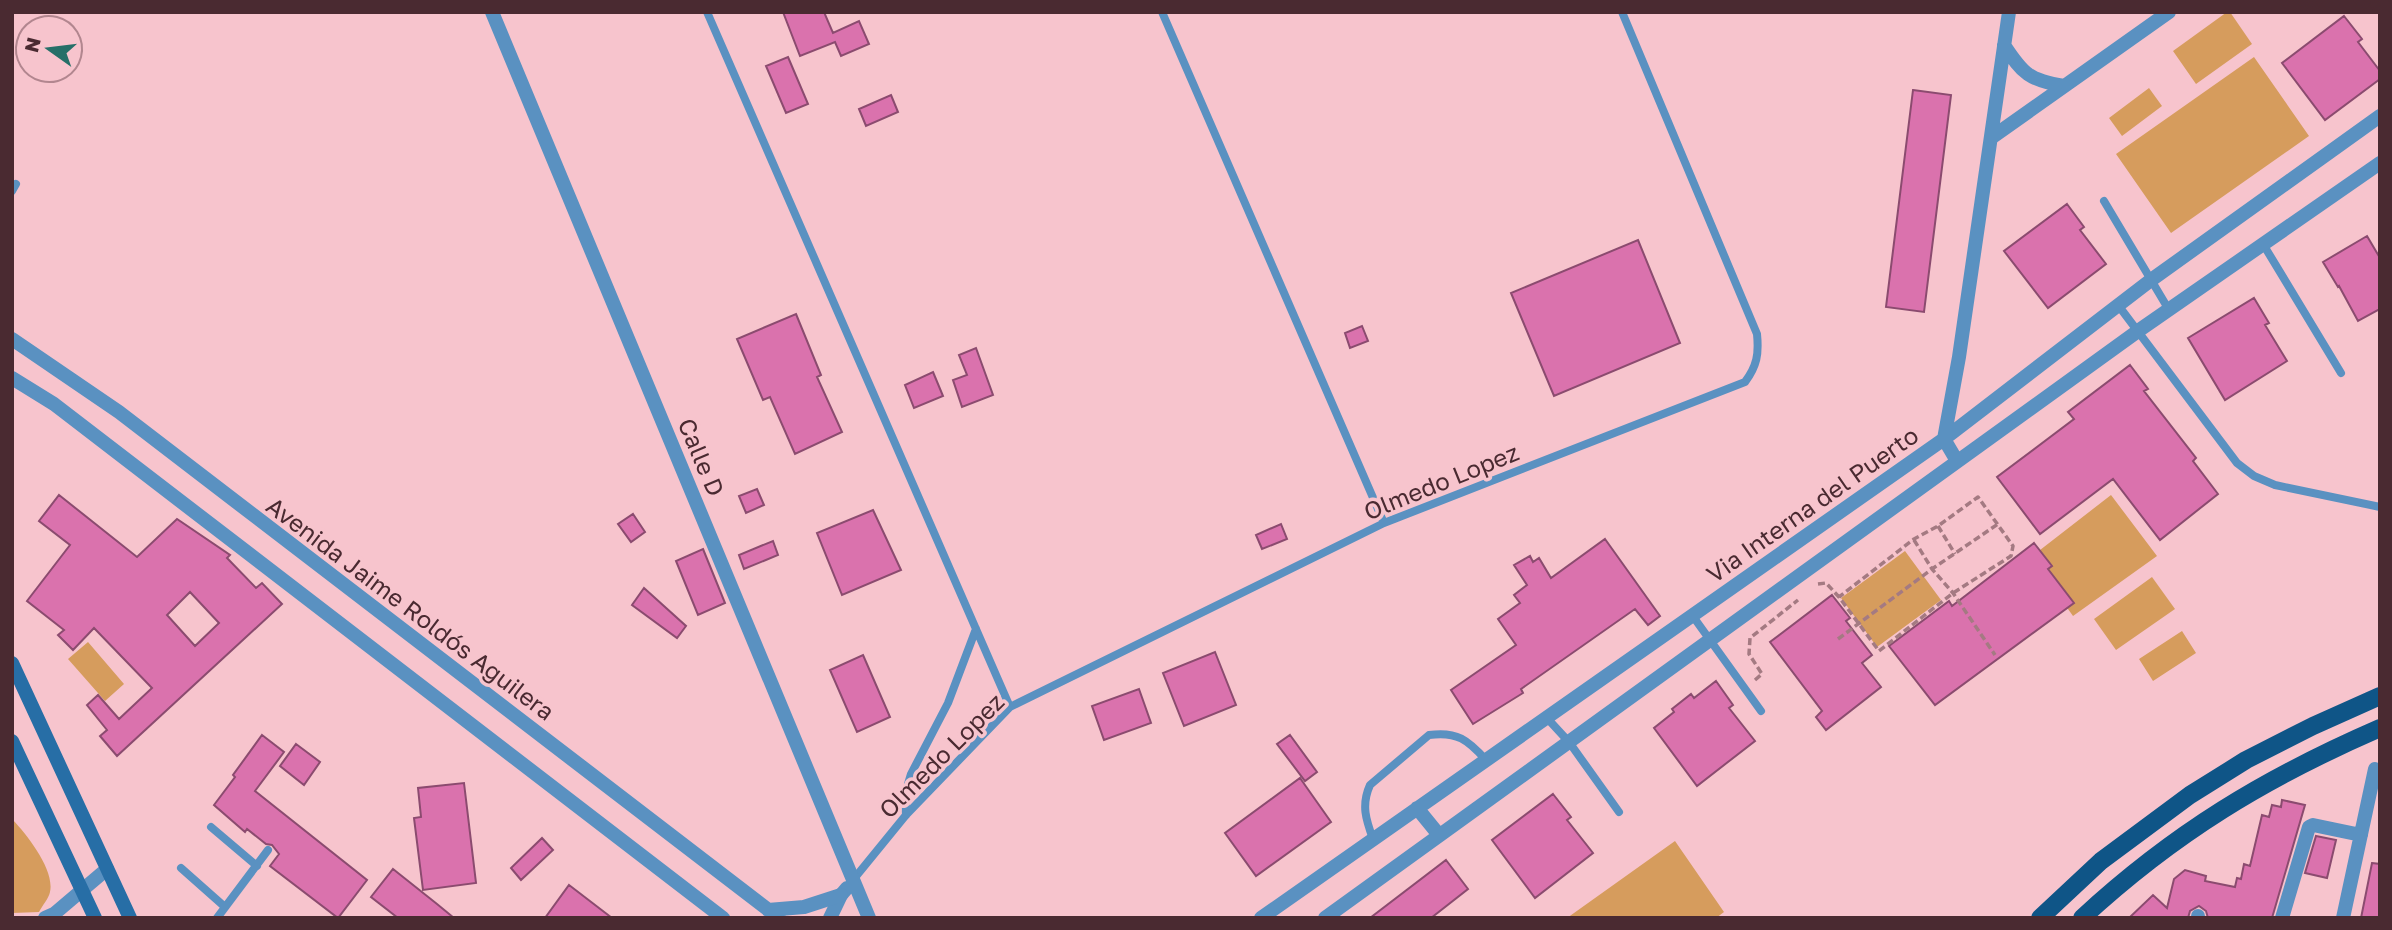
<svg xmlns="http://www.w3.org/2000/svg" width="2392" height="930" font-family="'Golos Text',sans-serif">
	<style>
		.green { fill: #d69c5d }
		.building { fill: #da72ad; stroke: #8b4b6f; stroke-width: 2; fill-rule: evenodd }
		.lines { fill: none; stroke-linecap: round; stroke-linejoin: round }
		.path { stroke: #a47a82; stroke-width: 3.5; stroke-dasharray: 7 3.5; stroke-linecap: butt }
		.service { stroke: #5a91c1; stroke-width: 8 }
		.minor { stroke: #5a91c1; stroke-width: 14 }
		.tertiary { stroke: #5a91c1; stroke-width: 14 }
		.secondary { stroke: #276ea6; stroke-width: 14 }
		.primary { stroke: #0f5587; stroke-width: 18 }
		.labels { text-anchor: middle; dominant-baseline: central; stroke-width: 7; stroke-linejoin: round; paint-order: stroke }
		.street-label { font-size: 24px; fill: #4a2a31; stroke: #f7c4cd }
	</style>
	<rect width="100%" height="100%" fill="#f7c4cd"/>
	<path class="green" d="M2227,12H2230L2252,44L2196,84L2173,51Z
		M2254,57L2309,136L2171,233L2116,154Z
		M2149,88L2162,106L2122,136L2109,118Z
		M2111,495L2157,556L2073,616L2031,557Z
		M1905,551L1941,600L1877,647L1841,598Z
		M2152,577L2175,609L2116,650L2094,619Z
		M2182,631L2196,653L2153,681L2139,659Z
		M88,642L124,684L105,701L68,659Z
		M13,820C27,835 55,870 50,892C49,898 42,906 39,912L12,913Z
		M1675,841L1724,912L1716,918H1567Z"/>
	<path class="building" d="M783,12H824L833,33L859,21L869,44L841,56L835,42L800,56Z
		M2344,16L2362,39L2358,42L2380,71V79L2325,120L2282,63Z
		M788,57L808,104L786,113L766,66Z
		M1913,90L1951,95L1924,312L1886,307Z
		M891,95L898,112L866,126L859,109Z
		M2067,204L2084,227L2080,230L2106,264L2048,308L2004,251Z
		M2367,236L2380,258V309L2358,321L2339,286L2338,287L2323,262Z
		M1638,240L1680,343L1554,396L1511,293Z
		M2254,298L2269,323L2265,325L2287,361L2225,400L2188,338Z
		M796,314L821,375L817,377L842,432L795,454L770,397L763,400L737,339Z
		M1362,326L1368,341L1350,348L1345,333Z
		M976,348L993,395L962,407L953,380L967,375L959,355Z
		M2130,365L2148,389L2144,391L2196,458L2193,461L2218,494L2160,540L2113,479L2040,534L1997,477L2074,419L2068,412Z
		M933,372L943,396L914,408L905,385Z
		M757,489L764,505L746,513L739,496Z
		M59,495L137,557L177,519L230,555L227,558L256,588L262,583L282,604L117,756L100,736L107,730L87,705L98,695L119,719L152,688L94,628L73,650L58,635L64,630L27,601L70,545L39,521ZM190,592L219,623L195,646L167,615Z
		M873,510L901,570L842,595L817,533Z
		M633,514L645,532L631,542L618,524Z
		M1281,524L1287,539L1262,549L1256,535Z
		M1605,539L1660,616L1648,625L1635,609L1521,689L1523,693L1473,724L1451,690L1516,645L1498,619L1520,603L1514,595L1527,585L1514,565L1530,556L1533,562L1539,558L1551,578Z
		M773,541L778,555L744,569L739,555Z
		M2034,543L2052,566L2048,569L2074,603L1935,705L1889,646L1949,601L1952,606Z
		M703,549L725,603L698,615L676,561Z
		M644,588L686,626L677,638L632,605Z
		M1832,595L1850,618L1846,621L1872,655L1862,663L1881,687L1826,730L1816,717L1822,711L1770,642Z
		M1215,652L1236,705L1184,726L1163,673Z
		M863,655L890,717L857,732L830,670Z
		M1716,681L1733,705L1729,708L1755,741L1697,786L1654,728L1674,712L1672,709L1691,694L1694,698Z
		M1139,689L1151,723L1104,740L1092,706Z
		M262,735L284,752L255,791L367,880L338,918L270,866L279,854L272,845L266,844L247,829L245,832L214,805L235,777L233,775Z
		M1290,735L1317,772L1305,781L1277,744Z
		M296,744L320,762L304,785L280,766Z
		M1300,778L1331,822L1256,876L1225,833Z
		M464,783L476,883L423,890L414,818L421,817L418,788Z
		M1553,794L1571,817L1567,820L1593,853L1535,898L1492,840Z
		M2282,800L2305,805L2272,918H2208L2206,911L2199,906L2190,911L2188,918H2129L2153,895L2167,908L2174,879L2185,870L2206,876L2205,881L2235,887L2237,878L2241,879L2244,864L2250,866L2262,815L2269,817L2272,805L2281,807Z
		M2316,836L2336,840L2327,878L2305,873Z
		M542,838L553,850L521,880L511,868Z
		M1446,860L1468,889L1431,918H1370Z
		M2372,863L2380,864V918H2361Z
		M393,869L437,904L454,918H398L371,897Z
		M569,885L612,918H545Z"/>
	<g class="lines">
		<path class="path" d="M1938,526L1955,554
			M1914,540L1932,569L1953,593L1995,655
			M1818,584L1826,583L1839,597L1879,651L1953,593L2011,556L2013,546L1978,497L1938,526L1914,539L1839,597
			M1838,639L1932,569L1998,524
			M1755,680L1762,674L1749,654L1750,638L1798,600"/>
		<path class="service" d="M707,12L1010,707
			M1162,12L1384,523
			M12,191L16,184
			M2104,201L2169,310
			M2263,244L2341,373
			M2118,305L2237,463L2254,476L2275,485L2380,507
			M1692,615L1761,711
			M1546,717L1569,742L1619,812
			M906,815L905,794L911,774L948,703L976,629
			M211,827L257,866
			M1373,839C1366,820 1361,805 1370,785L1429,735C1457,731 1468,740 1486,760
			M181,868L225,907
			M853,880L906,815L1010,707L1384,523L1745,382C1757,366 1759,354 1757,334L1622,12
			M217,918L268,850"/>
		<path class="minor" d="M492,12L869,918
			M2004,45C2023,74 2029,80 2064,86
			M1991,138L2169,12
			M1957,461L1944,439L1959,357L2009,12
			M1417,808L1439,835
			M45,918L54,914L107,869
			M830,918L841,895L847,888
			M1261,918L1944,439L2151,280L2380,116
			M1325,918L2138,331L2380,163
			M2198,918V916
			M2282,918L2309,827L2313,825L2361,835
			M2343,918L2375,769"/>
		<path class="tertiary" d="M12,339L119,412L779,918
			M12,378L54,404L723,918
			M768,910L804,907L841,895"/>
		<path class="secondary" d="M12,663L130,918
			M12,741L95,918"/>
		<path class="primary" d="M2040,918L2101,861L2190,795L2246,760L2313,726L2380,696
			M2082,918C2174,833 2265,778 2380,728"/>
	</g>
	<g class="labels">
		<g class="street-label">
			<text transform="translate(702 457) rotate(67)">Calle D</text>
			<text transform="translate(1441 481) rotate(-22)">Olmedo Lopez</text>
			<text transform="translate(1812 504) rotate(-35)">Via Interna del Puerto</text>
			<text transform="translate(411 608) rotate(37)">Avenida Jaime Roldós Aguilera</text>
			<text transform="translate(941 755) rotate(-45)">Olmedo Lopez</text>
		</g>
	</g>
	<rect width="2392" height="930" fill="none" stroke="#4a2a31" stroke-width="28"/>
	<g transform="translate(49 49) rotate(284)"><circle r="33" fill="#f7c4cd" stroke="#b2868f" stroke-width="2"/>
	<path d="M0-5L12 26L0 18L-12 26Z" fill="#266f68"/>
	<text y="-10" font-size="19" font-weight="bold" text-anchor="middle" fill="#4a2a31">N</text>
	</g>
</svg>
